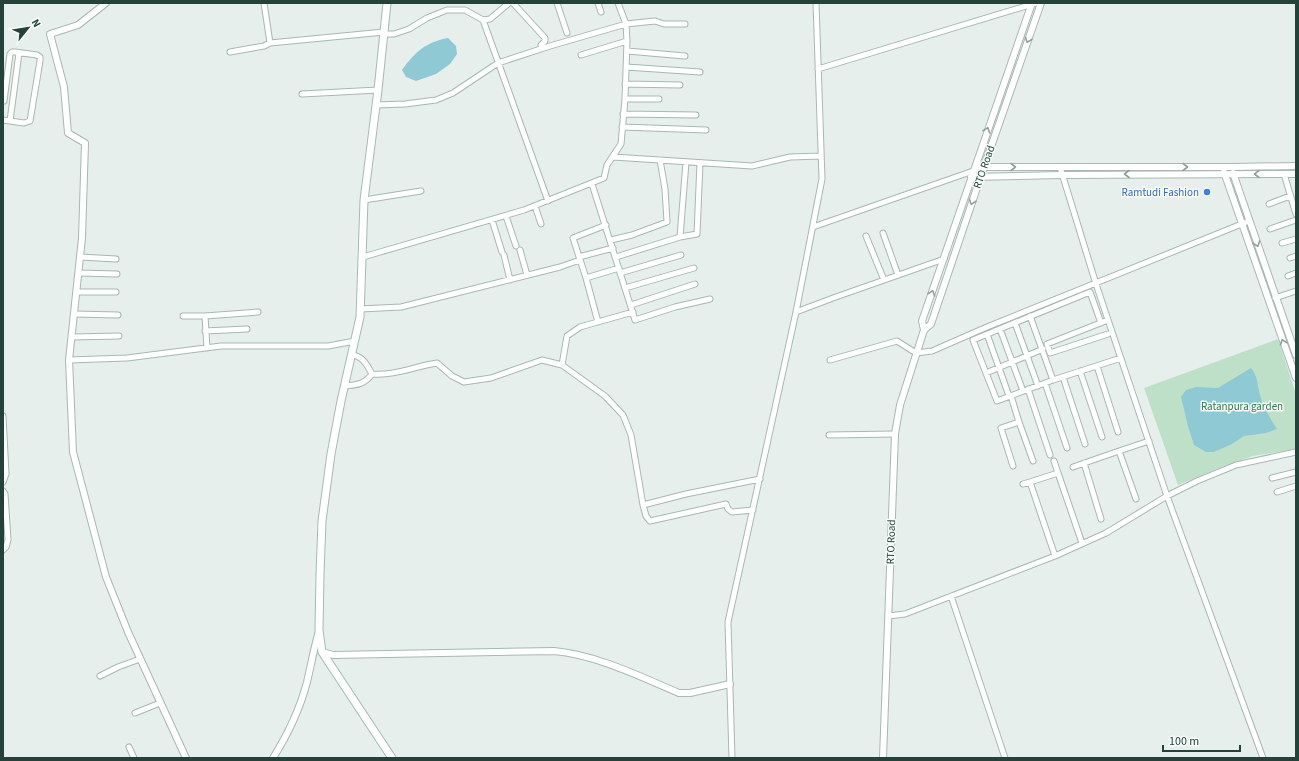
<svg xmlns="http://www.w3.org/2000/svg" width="1299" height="761" font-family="'Source Sans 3',sans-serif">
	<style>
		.green { fill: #bfe0c8 }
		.water { fill: #8ec9d4 }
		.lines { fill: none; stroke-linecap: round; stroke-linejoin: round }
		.minor-casing { stroke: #a8b8b2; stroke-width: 7 }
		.tertiary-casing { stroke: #a8b8b2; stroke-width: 8 }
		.secondary-casing { stroke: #a4bbb3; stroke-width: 9 }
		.minor { stroke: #fff; stroke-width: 5 }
		.tertiary { stroke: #fff; stroke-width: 6 }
		.secondary { stroke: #fff; stroke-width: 7 }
		.oneway { stroke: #92a09c }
		.shop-dot { fill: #3f7fe0; stroke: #f7fbf9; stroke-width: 1.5 }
		.labels { text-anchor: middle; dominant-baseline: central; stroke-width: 3; stroke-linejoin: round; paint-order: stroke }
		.street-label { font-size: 11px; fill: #24423a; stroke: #f7fbf9 }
		.shop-label { font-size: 11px; fill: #366cbe; stroke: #f7fbf9; text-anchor: end }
		.park-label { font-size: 11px; fill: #2d7a4b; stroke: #f7fbf9 }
	</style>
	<rect width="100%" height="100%" fill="#e6efeb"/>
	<path class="green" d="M1278,339L1296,394V449L1253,456L1224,466L1178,485L1144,388Z"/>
	<path class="water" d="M448,38L456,46L457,54L450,64L436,74L416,81L406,77L402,70C415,52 426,42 448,38Z
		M1251,368C1258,376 1257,385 1260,395C1263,407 1270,418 1277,429L1266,433L1244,436L1232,444L1214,452H1206L1194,445L1188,426L1181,397L1186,390L1196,387L1218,388Z"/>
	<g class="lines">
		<defs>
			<path id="minor" d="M264,3L270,43L384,32
				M509,3L490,19L483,20L548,201
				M513,3L545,38V41L541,45
				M558,3H557L567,33
				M598,3L601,12
				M384,34H394L409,29L427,18L447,10H465L483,20
				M627,51L685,56
				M230,52L264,46L270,43
				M581,55L627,41
				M626,67L700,72
				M818,69L1036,3
				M625,84L680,85
				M302,94L378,90
				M625,99H659
				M376,105L405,104L436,100L453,93L498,63L550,46L626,24L655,21L664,24H685
				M623,114L696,115
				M3,120L24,123L30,121L40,61V57L37,55L15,52H12L10,54L4,101
				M10,121L19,53
				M622,127L706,130
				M613,157L752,166L790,157L821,156
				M1060,167L1096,284L1167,496L1263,758
				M1284,174L1296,214
				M592,184L635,320L675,307L710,299
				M364,200L421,191
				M1269,204L1290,196
				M535,206L541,224
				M506,216L516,246
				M492,220L502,252
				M813,227L973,171
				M1270,229L1296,220
				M883,233L898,275
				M866,236L884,280
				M680,237L697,234L700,163
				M611,240L632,235L667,222L665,189L660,160
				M1282,243L1296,239
				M520,250L527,275
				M504,255L510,280
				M80,257L116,259
				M363,257L524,210L604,178L607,165L621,144L625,99L627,41L626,24L618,3
				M579,257L613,248
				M616,257L680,237L686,162
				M1290,258L1296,256
				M79,273L117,274
				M620,273L681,255
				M1288,276L1296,273
				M586,278L573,238L606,225
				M625,288L694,268
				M76,292H116
				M1275,298L1296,291
				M631,305L695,284
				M360,309L401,307L560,267L580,260
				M796,312L833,298L944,259
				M74,314L118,315
				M183,316H205L207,348
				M205,316L258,312
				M1030,316L1053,380
				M598,322L586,278L619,268
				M1015,323L1038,386
				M1101,323L1090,292L973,340L997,401L1053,380L1121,358
				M1000,329L1023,391
				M205,331L247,329
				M987,334L1009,396
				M1108,334L1050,353L1047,344L1108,320
				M72,337L119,336
				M352,355C363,356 367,365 372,374C394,376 416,366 437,363L452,376L464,382L491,378L542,360L562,365L605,396L623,415L631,435L643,505
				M69,360L127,358L221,346H328L355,341
				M830,360L897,341L916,353L932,351L987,327L1249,221
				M562,365L567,336L580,327L633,312
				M1097,366L1118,432
				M1080,371L1102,437
				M986,373L1043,349
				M1063,377L1085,444
				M1045,383L1067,448
				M345,386C357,385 365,384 372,374
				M1028,389L1050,455
				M1011,396L1019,422L1001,428L1013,466
				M3,416L6,474L3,482
				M1019,422L1033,461
				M829,435L895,434
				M1119,451L1149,441
				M1084,463L1101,519
				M1073,467L1119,451L1136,499
				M1058,473L1082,543
				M1272,478L1296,472
				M1030,482L1058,473L1054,461
				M1023,484L1030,482L1055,556
				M3,491L5,494L8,540L6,547L3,550
				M1277,492L1296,486
				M753,510L732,512L728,509L726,504L650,521L646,516L643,505L686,494L760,479
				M951,596L1005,758
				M888,616L905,614L1055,556L1106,533L1167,496L1197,481L1236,465L1296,452
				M100,676L118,667L140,659
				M135,713L160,703
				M129,747L134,758
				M732,758L728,622L796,312L822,179L816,3"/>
			<path id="tertiary" d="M106,3L78,25L50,34L64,87L68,133L85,143L82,238L69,360L73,452L106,577L128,632L186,758
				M980,167H1231L1296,166
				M1224,172L1296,378
				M1233,173L1296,355
				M971,177L1062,175L1296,174
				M924,330L922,321L1032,3
				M322,652L333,655L554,651C597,655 639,676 679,693H690L730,684
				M273,758C288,734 300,709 307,682C311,665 314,648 319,631
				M883,758L895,434L900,405L924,330L931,324L984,167L1041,3"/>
			<path id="secondary" d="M387,3L378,90L364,200L360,317L341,401L331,454L322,521L320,574L319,630L322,652L392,758"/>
		</defs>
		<use href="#minor" class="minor-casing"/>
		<use href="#tertiary" class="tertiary-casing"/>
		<use href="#secondary" class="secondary-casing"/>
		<use href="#minor" class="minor"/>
		<use href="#tertiary" class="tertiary"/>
		<use href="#secondary" class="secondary"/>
	</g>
	<defs><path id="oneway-chevron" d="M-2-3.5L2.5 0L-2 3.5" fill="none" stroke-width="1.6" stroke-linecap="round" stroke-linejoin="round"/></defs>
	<g class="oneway">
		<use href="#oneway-chevron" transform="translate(1028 40) rotate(109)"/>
		<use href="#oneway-chevron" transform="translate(987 130) rotate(-71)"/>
		<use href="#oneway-chevron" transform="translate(1013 167)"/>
		<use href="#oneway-chevron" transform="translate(1185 167)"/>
		<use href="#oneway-chevron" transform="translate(1127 174) rotate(180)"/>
		<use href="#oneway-chevron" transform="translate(1257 174) rotate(-180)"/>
		<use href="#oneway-chevron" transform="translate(972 202) rotate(109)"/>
		<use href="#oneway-chevron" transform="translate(1257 244) rotate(71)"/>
		<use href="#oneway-chevron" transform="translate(932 293) rotate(-71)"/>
		<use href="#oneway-chevron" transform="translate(1283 342) rotate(-109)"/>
	</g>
	<circle class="shop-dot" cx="1207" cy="192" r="4"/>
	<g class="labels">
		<g class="street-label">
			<text transform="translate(984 167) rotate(-71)">RTO Road</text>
			<text transform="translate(891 542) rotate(-88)">RTO Road</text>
		</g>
		<g class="shop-label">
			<text x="1199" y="192">Ramtudi Fashion</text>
		</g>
		<g class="park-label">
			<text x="1242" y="406">Ratanpura garden</text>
		</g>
	</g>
	<rect width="1299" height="761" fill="none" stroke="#24423a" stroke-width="8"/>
	<g transform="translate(28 28) rotate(60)" stroke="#f7fbf9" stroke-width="3" paint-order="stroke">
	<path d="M0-3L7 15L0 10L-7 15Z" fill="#24423a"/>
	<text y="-6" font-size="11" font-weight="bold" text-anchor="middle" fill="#24423a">N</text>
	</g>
	<path d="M1163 745v6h77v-6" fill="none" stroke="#24423a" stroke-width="2"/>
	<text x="1169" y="745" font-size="12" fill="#24423a" stroke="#f7fbf9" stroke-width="3" paint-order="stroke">100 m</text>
</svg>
